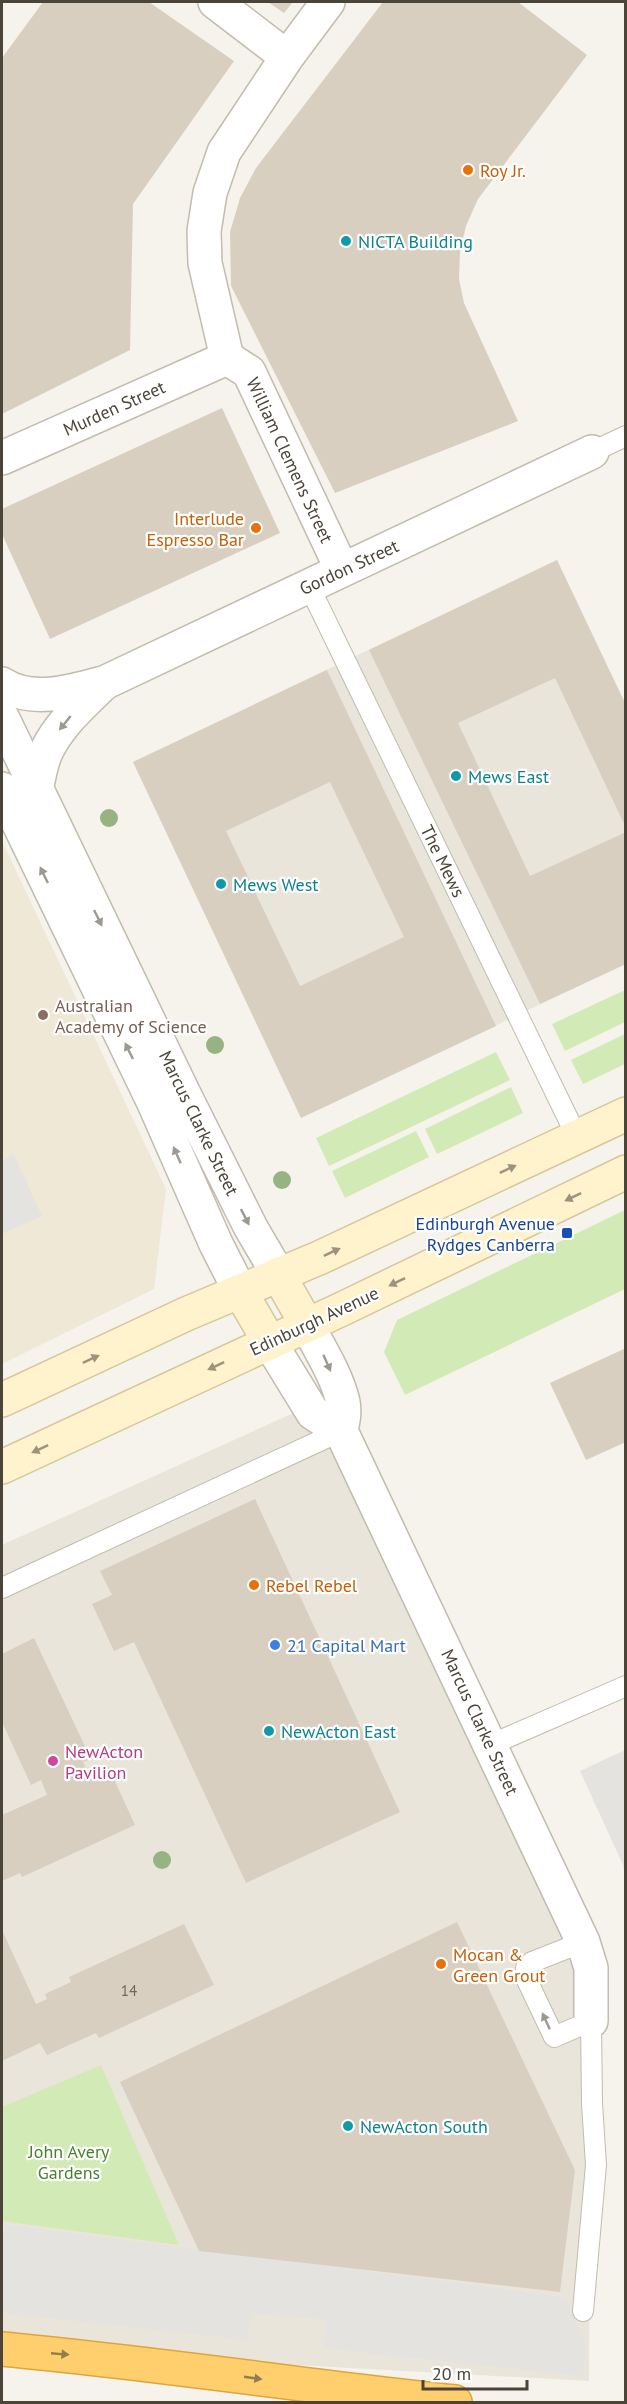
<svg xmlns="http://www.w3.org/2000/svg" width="627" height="2404" font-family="'PT Sans',sans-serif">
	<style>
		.residential { fill: #eae5da }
		.education { fill: #efe8d6 }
		.green { fill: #d2eab5 }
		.parking { fill: #e5e3e0 }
		.building { fill: #d8cfc1; fill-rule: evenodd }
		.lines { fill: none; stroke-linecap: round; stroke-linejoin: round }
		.service-casing { stroke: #c2bbae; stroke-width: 22 }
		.minor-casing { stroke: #c2bbae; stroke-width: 36 }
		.tertiary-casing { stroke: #c2bbae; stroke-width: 36 }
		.secondary-casing { stroke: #d6c79b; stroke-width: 36 }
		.motorway-casing { stroke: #e0a43c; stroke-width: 36 }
		.service { stroke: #fff; stroke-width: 20 }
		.minor { stroke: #fff; stroke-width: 33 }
		.tertiary { stroke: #fff; stroke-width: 33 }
		.secondary { stroke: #fff3cd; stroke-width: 33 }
		.motorway { stroke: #ffcf6e; stroke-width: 33 }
		.tree { fill: #97b381 }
		.oneway { fill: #9c9892 }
		.oneway2 { fill: #9c937c }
		.oneway3 { fill: #937c4e }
		.food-dot { fill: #e8710a; stroke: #fff; stroke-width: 2 }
		.culture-dot { fill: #0f9aa8; stroke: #fff; stroke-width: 2 }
		.education-dot { fill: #8d6e63; stroke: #fff; stroke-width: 2 }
		.transit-dot { fill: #1a4fb4; stroke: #fff; stroke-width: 2 }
		.shop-dot { fill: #3f7fe0; stroke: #fff; stroke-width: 2 }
		.hotel-dot { fill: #d1479c; stroke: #fff; stroke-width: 2 }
		.labels { text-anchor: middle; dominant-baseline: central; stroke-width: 4.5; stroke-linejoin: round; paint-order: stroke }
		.number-label { font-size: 15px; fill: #6e675b }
		.food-label { font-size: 18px; fill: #c56008; stroke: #fff; text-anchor: start }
		.culture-label { font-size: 18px; fill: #0d838f; stroke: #fff; text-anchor: start }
		.street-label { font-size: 18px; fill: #4b4439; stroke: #fff }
		.education-label { font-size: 18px; fill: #785e54; stroke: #fff; text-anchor: start }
		.transit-label { font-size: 18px; fill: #164399; stroke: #fff; text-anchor: end }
		.shop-label { font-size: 18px; fill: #366cbe; stroke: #fff; text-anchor: start }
		.hotel-label { font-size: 18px; fill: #b23c85; stroke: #fff; text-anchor: start }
		.park-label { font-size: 18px; fill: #4a7f2a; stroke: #fff }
	</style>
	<rect width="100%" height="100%" fill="#f6f3ec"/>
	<path class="residential" d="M557,560L625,705V964L301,1118L133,762Z
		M331,1396L587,1932L591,2021L589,2381L2,2349V1545Z"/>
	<path class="education" d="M2,841L166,1189L154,1289L2,1364Z"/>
	<path class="green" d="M625,990V1022L565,1051L552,1024Z
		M625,1034V1064L583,1084L571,1060Z
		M496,1052L510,1080L329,1166L316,1138Z
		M511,1087L523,1113L437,1154L425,1129Z
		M416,1131L429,1157L345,1198L332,1171Z
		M625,1210V1289L405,1395L384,1352L397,1320Z
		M101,2065L179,2245L2,2221V2107Z"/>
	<path class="parking" d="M14,1155L42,1216L2,1234V1161Z
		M625,1750V1877L623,1865L580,1771Z
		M2,2224L566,2297L586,2347L583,2376L322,2348L327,2320L252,2313L247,2340L2,2313Z"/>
	<path class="building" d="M43,2H149L234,61L133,204L130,350L2,414V58Z
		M268,2H293L284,13Z
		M383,2H518L587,55L478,199L466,226L460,251L459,279L464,303L518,421L335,493L231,286L230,232L240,198L256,168Z
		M222,408L280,533L50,639L2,534V509Z
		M557,560L626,705V828L555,678L458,723L530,876L626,832V964L540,1004L369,650Z
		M327,670L496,1026L301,1118L133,762ZM330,782L404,937L300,986L226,831Z
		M626,1348V1442L586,1460L550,1383Z
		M255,1499L400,1812L246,1883L134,1642L114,1651L92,1604L112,1595L100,1571Z
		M34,1638L91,1759L83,1762L89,1775L108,1766L135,1825L22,1877L20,1873L2,1881V1815L47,1795L41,1780L31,1785L2,1722V1654Z
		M457,1922L575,2170L560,2292L199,2251L120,2082Z
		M184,1924L214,1985L99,2038L96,2033L47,2055L40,2043L2,2061V1930L36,2004L47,1999L45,1994L71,1982L69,1977Z"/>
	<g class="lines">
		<defs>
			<path id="service" d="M592,452L626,436
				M309,586L577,1137
				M2,1588L341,1431
				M490,1745L626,1686
				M583,2311L596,2165L592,2103L591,2021L554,2037L525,1976L526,1968L532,1962L583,1942"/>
			<path id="minor" d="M215,2L287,57
				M328,2L287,57L224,152L210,193L204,231L205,263L227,358L249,372L342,570
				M2,458L227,358
				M2,684C32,704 73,691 106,682L592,452
				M36,790C39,777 41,762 47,750C60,723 84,703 104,683
				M307,1325C320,1349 337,1376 343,1402C345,1412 343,1421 341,1431L583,1942L591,1968V2021
				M270,1343L313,1413L341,1431"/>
			<path id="tertiary" d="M2,717L182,1090L251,1228L278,1274
				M2,789L154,1103L216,1244L240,1291"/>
			<path id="secondary" d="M278,1274L307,1325
				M240,1291L270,1343
				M2,1400L186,1314L319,1258L626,1114
				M2,1467L342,1309L626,1172"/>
			<path id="motorway" d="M2,2349C153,2363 304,2386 455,2402"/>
		</defs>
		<use href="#service" class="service-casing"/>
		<use href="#minor" class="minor-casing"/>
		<use href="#tertiary" class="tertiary-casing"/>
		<use href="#secondary" class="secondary-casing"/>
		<use href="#motorway" class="motorway-casing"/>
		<use href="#service" class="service"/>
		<use href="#minor" class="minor"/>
		<use href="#tertiary" class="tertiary"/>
		<use href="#secondary" class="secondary"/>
		<use href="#motorway" class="motorway"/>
	</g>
	<g class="tree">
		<circle cx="109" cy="818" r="9"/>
		<circle cx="215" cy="1045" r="9"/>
		<circle cx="282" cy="1180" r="9"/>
		<circle cx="162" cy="1860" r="9"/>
	</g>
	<defs><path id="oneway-solid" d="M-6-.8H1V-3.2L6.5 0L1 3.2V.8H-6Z" transform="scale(1.5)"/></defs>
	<g class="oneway">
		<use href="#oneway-solid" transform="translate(65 723) rotate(129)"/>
		<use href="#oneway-solid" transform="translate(44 875) rotate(-116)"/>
		<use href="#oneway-solid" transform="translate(98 918) rotate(64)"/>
		<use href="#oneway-solid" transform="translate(129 1051) rotate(-116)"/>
		<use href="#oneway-solid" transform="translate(177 1155) rotate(-114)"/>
		<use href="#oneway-solid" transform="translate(245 1217) rotate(63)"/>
		<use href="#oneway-solid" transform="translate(327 1363) rotate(66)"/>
		<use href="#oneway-solid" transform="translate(546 2021) rotate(-115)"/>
	</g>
	<g class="oneway2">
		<use href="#oneway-solid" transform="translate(508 1169) rotate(-25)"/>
		<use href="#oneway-solid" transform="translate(573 1197) rotate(154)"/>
		<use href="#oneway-solid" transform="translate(332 1252) rotate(-25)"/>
		<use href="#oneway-solid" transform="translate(397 1282) rotate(154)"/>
		<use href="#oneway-solid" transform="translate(91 1359) rotate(-25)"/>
		<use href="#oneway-solid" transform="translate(216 1366) rotate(155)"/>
		<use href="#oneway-solid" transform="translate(40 1449) rotate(155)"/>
	</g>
	<g class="oneway3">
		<use href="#oneway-solid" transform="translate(60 2354) rotate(5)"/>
		<use href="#oneway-solid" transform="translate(253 2378) rotate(8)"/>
	</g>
	<g class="food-dot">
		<circle cx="468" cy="170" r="6"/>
		<circle cx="256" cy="528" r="6"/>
		<circle cx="254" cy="1585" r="6"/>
		<circle cx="441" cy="1964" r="6"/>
	</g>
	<g class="culture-dot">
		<circle cx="346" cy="241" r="6"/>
		<circle cx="456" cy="776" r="6"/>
		<circle cx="221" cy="884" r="6"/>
		<circle cx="269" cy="1731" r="6"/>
		<circle cx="348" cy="2126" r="6"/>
	</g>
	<circle class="education-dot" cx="43" cy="1015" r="6"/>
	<rect class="transit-dot" x="561" y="1227" width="12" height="12" rx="3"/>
	<circle class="shop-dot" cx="275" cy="1645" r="6"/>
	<circle class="hotel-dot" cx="53" cy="1761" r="6"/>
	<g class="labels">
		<g class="number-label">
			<text x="129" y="1990">14</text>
		</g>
		<g class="food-label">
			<text x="480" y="170">Roy Jr.</text>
			<text x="244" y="518" text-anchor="end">Interlude<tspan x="244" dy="21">Espresso Bar</tspan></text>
			<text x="266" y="1585">Rebel Rebel</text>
			<text x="453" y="1954">Mocan &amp;<tspan x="453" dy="21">Green Grout</tspan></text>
		</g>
		<g class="culture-label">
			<text x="358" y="241">NICTA Building</text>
			<text x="468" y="776">Mews East</text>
			<text x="233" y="884">Mews West</text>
			<text x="281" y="1731">NewActon East</text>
			<text x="360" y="2126">NewActon South</text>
		</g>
		<g class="street-label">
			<text transform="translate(114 408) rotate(-24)">Murden Street</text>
			<text transform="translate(290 460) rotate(65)">William Clemens Street</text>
			<text transform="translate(349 567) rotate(-25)">Gordon Street</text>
			<text transform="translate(443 861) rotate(64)">The Mews</text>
			<text transform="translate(199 1123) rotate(64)">Marcus Clarke Street</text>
			<text transform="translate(314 1321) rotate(-25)">Edinburgh Avenue</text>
			<text transform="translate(480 1722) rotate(65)">Marcus Clarke Street</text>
		</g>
		<g class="education-label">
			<text x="55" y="1005">Australian<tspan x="55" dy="21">Academy of Science</tspan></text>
		</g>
		<g class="transit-label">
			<text x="555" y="1223">Edinburgh Avenue<tspan x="555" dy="21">Rydges Canberra</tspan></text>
		</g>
		<g class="shop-label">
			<text x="287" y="1645">21 Capital Mart</text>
		</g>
		<g class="hotel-label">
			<text x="65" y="1751">NewActon<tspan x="65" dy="21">Pavilion</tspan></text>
		</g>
		<g class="park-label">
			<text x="69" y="2151">John Avery<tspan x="69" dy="21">Gardens</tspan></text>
		</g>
	</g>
	<rect width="627" height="2404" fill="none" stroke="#4b4439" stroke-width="6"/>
	<path d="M423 2380v9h104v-9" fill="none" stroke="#4b4439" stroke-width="3"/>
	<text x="432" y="2380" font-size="18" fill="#4b4439" stroke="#ffffff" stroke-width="4.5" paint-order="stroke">20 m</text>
</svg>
